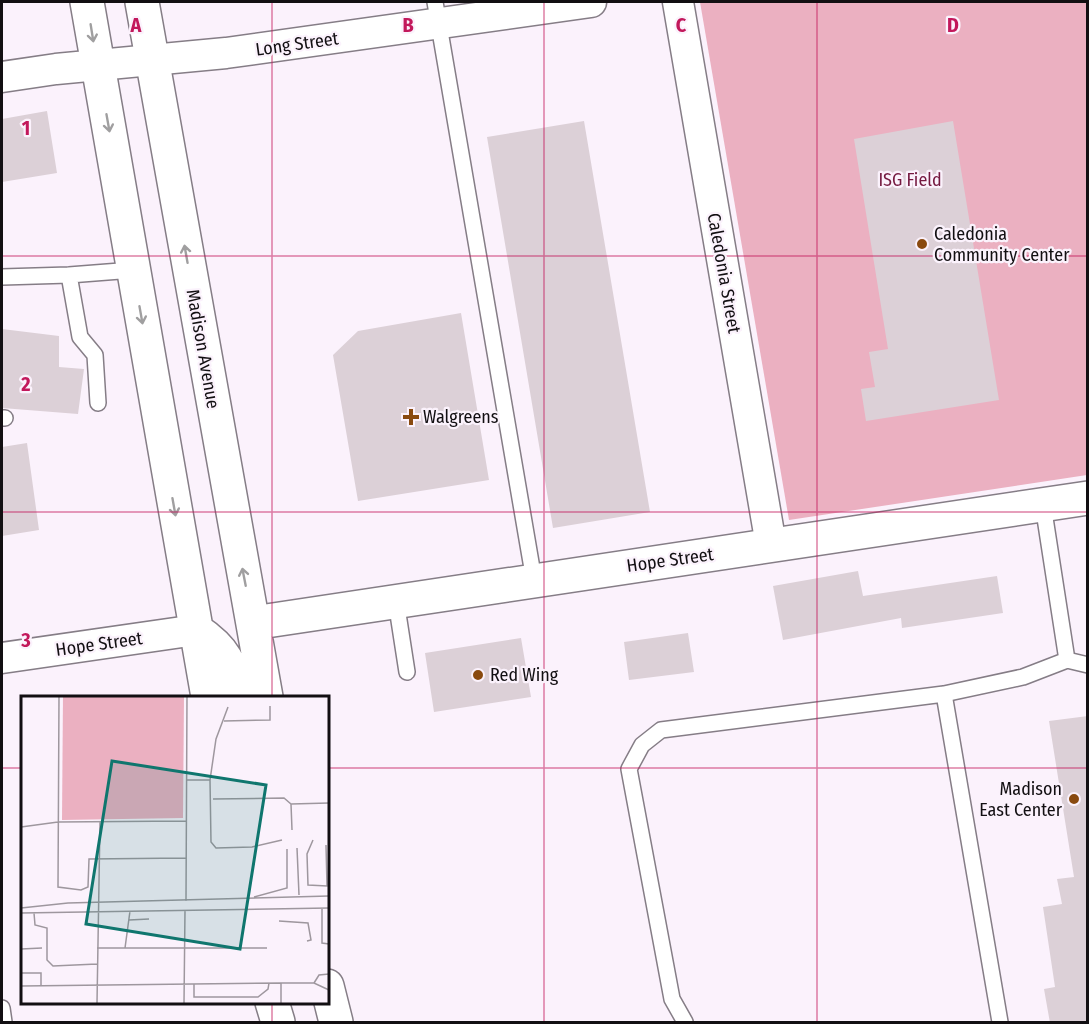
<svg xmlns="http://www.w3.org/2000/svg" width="1089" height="1024" font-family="'Fira Sans Condensed',sans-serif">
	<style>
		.green { fill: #ebb0c1 }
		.building { fill: #dcd0d7 }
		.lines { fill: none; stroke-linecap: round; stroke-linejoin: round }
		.lane-casing { stroke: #857d86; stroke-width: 18 }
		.street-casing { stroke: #857d86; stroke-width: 33 }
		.secondary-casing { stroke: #857d86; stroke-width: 36 }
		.lane { stroke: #fff; stroke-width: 15 }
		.street { stroke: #fff; stroke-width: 30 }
		.secondary { stroke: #fff; stroke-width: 33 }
		.oneway { stroke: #a09fa0 }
		.grid { fill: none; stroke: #c2185b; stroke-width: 1.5; stroke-opacity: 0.55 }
		.poi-dot { fill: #894a0f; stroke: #fbf2fc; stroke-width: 2 }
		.labels { text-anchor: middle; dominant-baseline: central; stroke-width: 4.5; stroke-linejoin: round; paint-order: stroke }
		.street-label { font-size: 18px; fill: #120f12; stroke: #fbf2fc }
		.park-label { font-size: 18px; fill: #751940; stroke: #fbf2fc }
		.poi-label { font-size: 18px; fill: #120f12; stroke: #fbf2fc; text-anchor: start }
		.inset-road { fill: none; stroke: #9e979e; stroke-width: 1.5 }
		.view { fill: #0f766e; fill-opacity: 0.15; stroke: #0f766e; stroke-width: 3 }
		.inset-edge { fill: none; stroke: #120f12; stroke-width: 3 }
		.grid-label { font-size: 20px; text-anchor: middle; font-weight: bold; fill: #c2185b; stroke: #fbf2fc; stroke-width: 4.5; stroke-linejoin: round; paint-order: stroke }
	</style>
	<rect width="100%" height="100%" fill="#fbf2fc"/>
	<path class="green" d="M700,2H1087V475L789,520Z"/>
	<path class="building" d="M47,111L57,173L2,182V119Z
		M584,121L650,512L553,528L487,137Z
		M953,121L999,400L866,421L861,389L875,387L869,352L888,349L854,139Z
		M461,313L489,480L358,501L333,355L358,331Z
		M2,329L59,336V367L84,369L78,414L2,408Z
		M27,443L39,530L2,536V447Z
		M858,571L863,596L997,576L1003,613L902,628L901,618L783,640L773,586Z
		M688,633L694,672L629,680L624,642Z
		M521,638L531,697L434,712L425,653Z
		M1088,716V1023H1050L1044,989L1055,987L1043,907L1062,904L1057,879L1074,877L1049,721Z"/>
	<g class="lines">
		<defs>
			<path id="lane" d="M435,2L534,580
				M69,275L80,337L95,355L98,403
				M2,277L69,275L133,270
				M2,418H5
				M396,601L407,672
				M1067,660L1088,665
				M944,694L1000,1022
				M2,1008L4,1022
				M685,1022L672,999L629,769L642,745L661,730L944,694L1023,677L1067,660L1043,505"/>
			<path id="street" d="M678,2L771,545
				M2,77L56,69L226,53L591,2
				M2,658L196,630"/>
			<path id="secondary" d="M87,2L208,697
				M142,2L266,697
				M253,623L1088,498
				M196,630C226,650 230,663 239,697
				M327,986L336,1022
				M272,1002L278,1022"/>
		</defs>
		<use href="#lane" class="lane-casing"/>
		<use href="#street" class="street-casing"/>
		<use href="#secondary" class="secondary-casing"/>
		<use href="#lane" class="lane"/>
		<use href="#street" class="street"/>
		<use href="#secondary" class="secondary"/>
	</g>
	<defs><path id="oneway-shaft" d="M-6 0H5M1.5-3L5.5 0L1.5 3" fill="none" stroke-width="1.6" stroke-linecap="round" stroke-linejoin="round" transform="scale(1.5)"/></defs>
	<g class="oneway">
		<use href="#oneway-shaft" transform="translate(92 33) rotate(81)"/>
		<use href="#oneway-shaft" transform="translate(108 123) rotate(80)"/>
		<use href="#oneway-shaft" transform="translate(186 254) rotate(-100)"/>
		<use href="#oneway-shaft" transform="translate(141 315) rotate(80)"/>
		<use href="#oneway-shaft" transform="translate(174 507) rotate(80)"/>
		<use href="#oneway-shaft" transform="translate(244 577) rotate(-101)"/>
	</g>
	<path class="grid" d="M272,2V697M544,2V1022M817,2V1022M2,256H1088M2,512H1088M2,768H22M327,768H1088M272,1002V1022"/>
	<g class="poi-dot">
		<circle cx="922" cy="244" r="6"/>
		<path d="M408 408h6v6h6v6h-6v6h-6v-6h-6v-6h6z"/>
		<circle cx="478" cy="675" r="6"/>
		<circle cx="1074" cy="799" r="6"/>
	</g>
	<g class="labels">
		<g class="street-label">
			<text transform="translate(297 44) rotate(-8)">Long Street</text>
			<text transform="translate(724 273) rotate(80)">Caledonia Street</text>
			<text transform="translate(203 349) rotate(80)">Madison Avenue</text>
			<text transform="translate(670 560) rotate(-8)">Hope Street</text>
			<text transform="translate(99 644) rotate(-8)">Hope Street</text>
		</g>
		<g class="park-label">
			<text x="910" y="180">ISG Field</text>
		</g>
		<g class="poi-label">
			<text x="934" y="234">Caledonia<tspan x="934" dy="21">Community Center</tspan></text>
			<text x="423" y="417">Walgreens</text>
			<text x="490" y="675">Red Wing</text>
			<text x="1062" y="789" text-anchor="end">Madison<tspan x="1062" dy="21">East Center</tspan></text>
		</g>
	</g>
	<g transform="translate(21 696)">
		<rect width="308" height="308" fill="#fbf2fc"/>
		<path d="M42,0H163L162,122L41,124Z" fill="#ebb0c1"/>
		<path class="inset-road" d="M38,0L37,191L60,194L67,191L68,163L165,162M203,25L249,24V10M166,84H189L190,146L195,152L231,151L261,144M189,84L195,43L207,11M192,103L263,102L270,108L308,107M270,108L271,134M0,131L37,126L165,125M292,144L286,158L287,189L306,190L305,149M276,152L278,199M233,201L266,192V153M165,205L166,0M0,212L47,207L308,200M301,212V247L308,248M0,217L308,212M13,217L14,229L26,232V264L32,270L76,268M108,224L128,223M258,225L287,227L290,244L286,245M76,252H246M104,252L109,215M0,253L21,252M0,277H20V290M260,287V307M293,287L298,279L308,278M173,288V301H237L247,293L248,287M0,290L260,287H293L308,294M76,307L79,126M163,307L164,214"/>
		<path class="view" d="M91,65L245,89L219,253L65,228Z"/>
		<rect width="308" height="308" class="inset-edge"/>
	</g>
	<g class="grid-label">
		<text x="136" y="32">A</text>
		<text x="408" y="32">B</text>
		<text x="681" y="32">C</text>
		<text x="953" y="32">D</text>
		<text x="26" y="135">1</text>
		<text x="26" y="391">2</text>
		<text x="26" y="647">3</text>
	</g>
	<rect width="1089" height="1024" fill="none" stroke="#120f12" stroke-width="6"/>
</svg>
